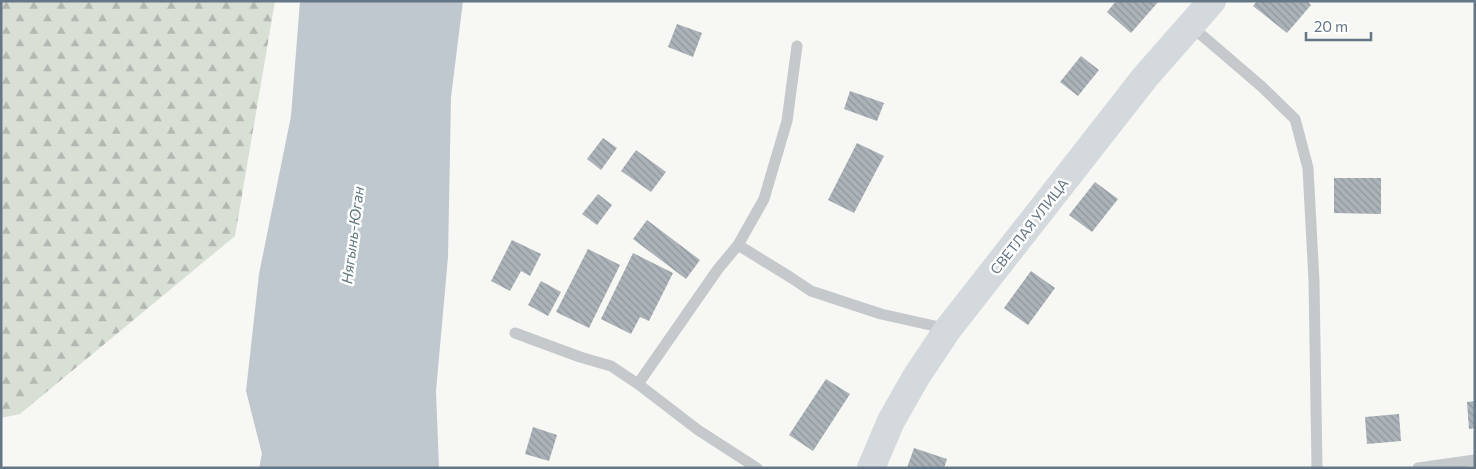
<svg xmlns="http://www.w3.org/2000/svg" width="1476" height="469" font-family="Commissioner,sans-serif">
	<style>
		.forest { fill: url(#forest-firs) }
		.water { fill: #bfc8ce }
		.building { fill: url(#building-back-hatch) }
		.lines { fill: none; stroke-linecap: round; stroke-linejoin: round }
		.lane { stroke: #c5c9cc; stroke-width: 11 }
		.secondary { stroke: #d4d9dd; stroke-width: 28 }
		.labels { text-anchor: middle; dominant-baseline: central; stroke-width: 5; stroke-linejoin: round; paint-order: stroke }
		.street-label { font-size: 14px; fill: #657686; stroke: #fff }
		.water-label { font-size: 15px; font-style: italic; fill: #617782; stroke: #fff }
	</style>
	<defs>
		<pattern id="forest-firs" width="22" height="20" patternUnits="userSpaceOnUse" patternTransform="scale(1.25)"><rect width="22" height="20" fill="#d8dfd5"/><path d="M5 1l3.5 6h-7zM16 11l3.5 6h-7z" fill="#b3b9b2"/></pattern>
		<pattern id="building-back-hatch" width="6" height="6" patternUnits="userSpaceOnUse" patternTransform="scale(1.25)"><rect width="6" height="6" fill="#abb3b9"/><path d="M-1 5l2 2M0 0l6 6M5-1l2 2" fill="none" stroke="#8f969c"/></pattern>
	</defs>
	<rect width="100%" height="100%" fill="#f7f7f4"/>
	<path class="forest" d="M1,1H275L235,236L20,414L1,418Z"/>
	<path class="water" d="M300,1H463L451,97L448,257L436,391L439,468H259L262,454L246,391L259,274L291,116Z"/>
	<path class="building" d="M1116,1H1159L1131,33L1107,12Z
		M1257,1H1307L1311,5L1287,33L1253,6Z
		M677,24L702,33L693,57L668,47Z
		M1081,56L1099,70L1078,96L1060,82Z
		M850,91L884,103L877,121L844,109Z
		M603,138L617,148L601,170L587,159Z
		M857,143L884,156L854,213L828,200Z
		M636,150L666,172L651,192L621,171Z
		M1334,178H1381V214L1334,213Z
		M1095,182L1118,199L1092,232L1069,215Z
		M598,194L612,205L597,225L582,214Z
		M647,220L700,260L686,279L633,239Z
		M512,240L541,254L530,276L521,271L510,291L491,281Z
		M588,249L620,265L589,328L556,312Z
		M633,253L673,273L649,321L640,317L631,334L601,319Z
		M1031,271L1055,288L1028,325L1004,308Z
		M541,281L561,292L548,316L528,305Z
		M826,379L850,394L813,451L789,435Z
		M1475,401V428L1469,429L1467,402Z
		M1399,414L1401,441L1367,444L1365,417Z
		M533,427L557,435L549,461L525,454Z
		M914,448L947,459L944,468H907Z"/>
	<g class="lines">
		<path class="lane" d="M1191,26L1261,86L1295,119L1308,168L1314,281L1317,468
			M738,245L790,277L811,291L881,314L948,329
			M515,333L580,357L611,366L638,384L698,430L757,468
			M638,384L718,269L738,245L764,199L787,121L797,46
			M1418,468L1475,460"/>
		<path class="secondary" d="M871,468L891,421L916,377L948,329L1146,76L1212,1"/>
	</g>
	<g class="labels">
		<g class="street-label">
			<text transform="translate(1029 226) rotate(-52)">СВЕТЛАЯ УЛИЦА</text>
		</g>
		<g class="water-label">
			<text transform="translate(352 235) rotate(-83)">Нягынь-Юган</text>
		</g>
	</g>
	<rect width="1476" height="469" fill="none" stroke="#657686" stroke-width="5"/>
	<path d="M1306 32v8h65v-8" fill="none" stroke="#657686" stroke-width="2.5"/>
	<text x="1314" y="32" font-size="15" fill="#657686" stroke="#ffffff" stroke-width="4" paint-order="stroke">20 m</text>
</svg>
